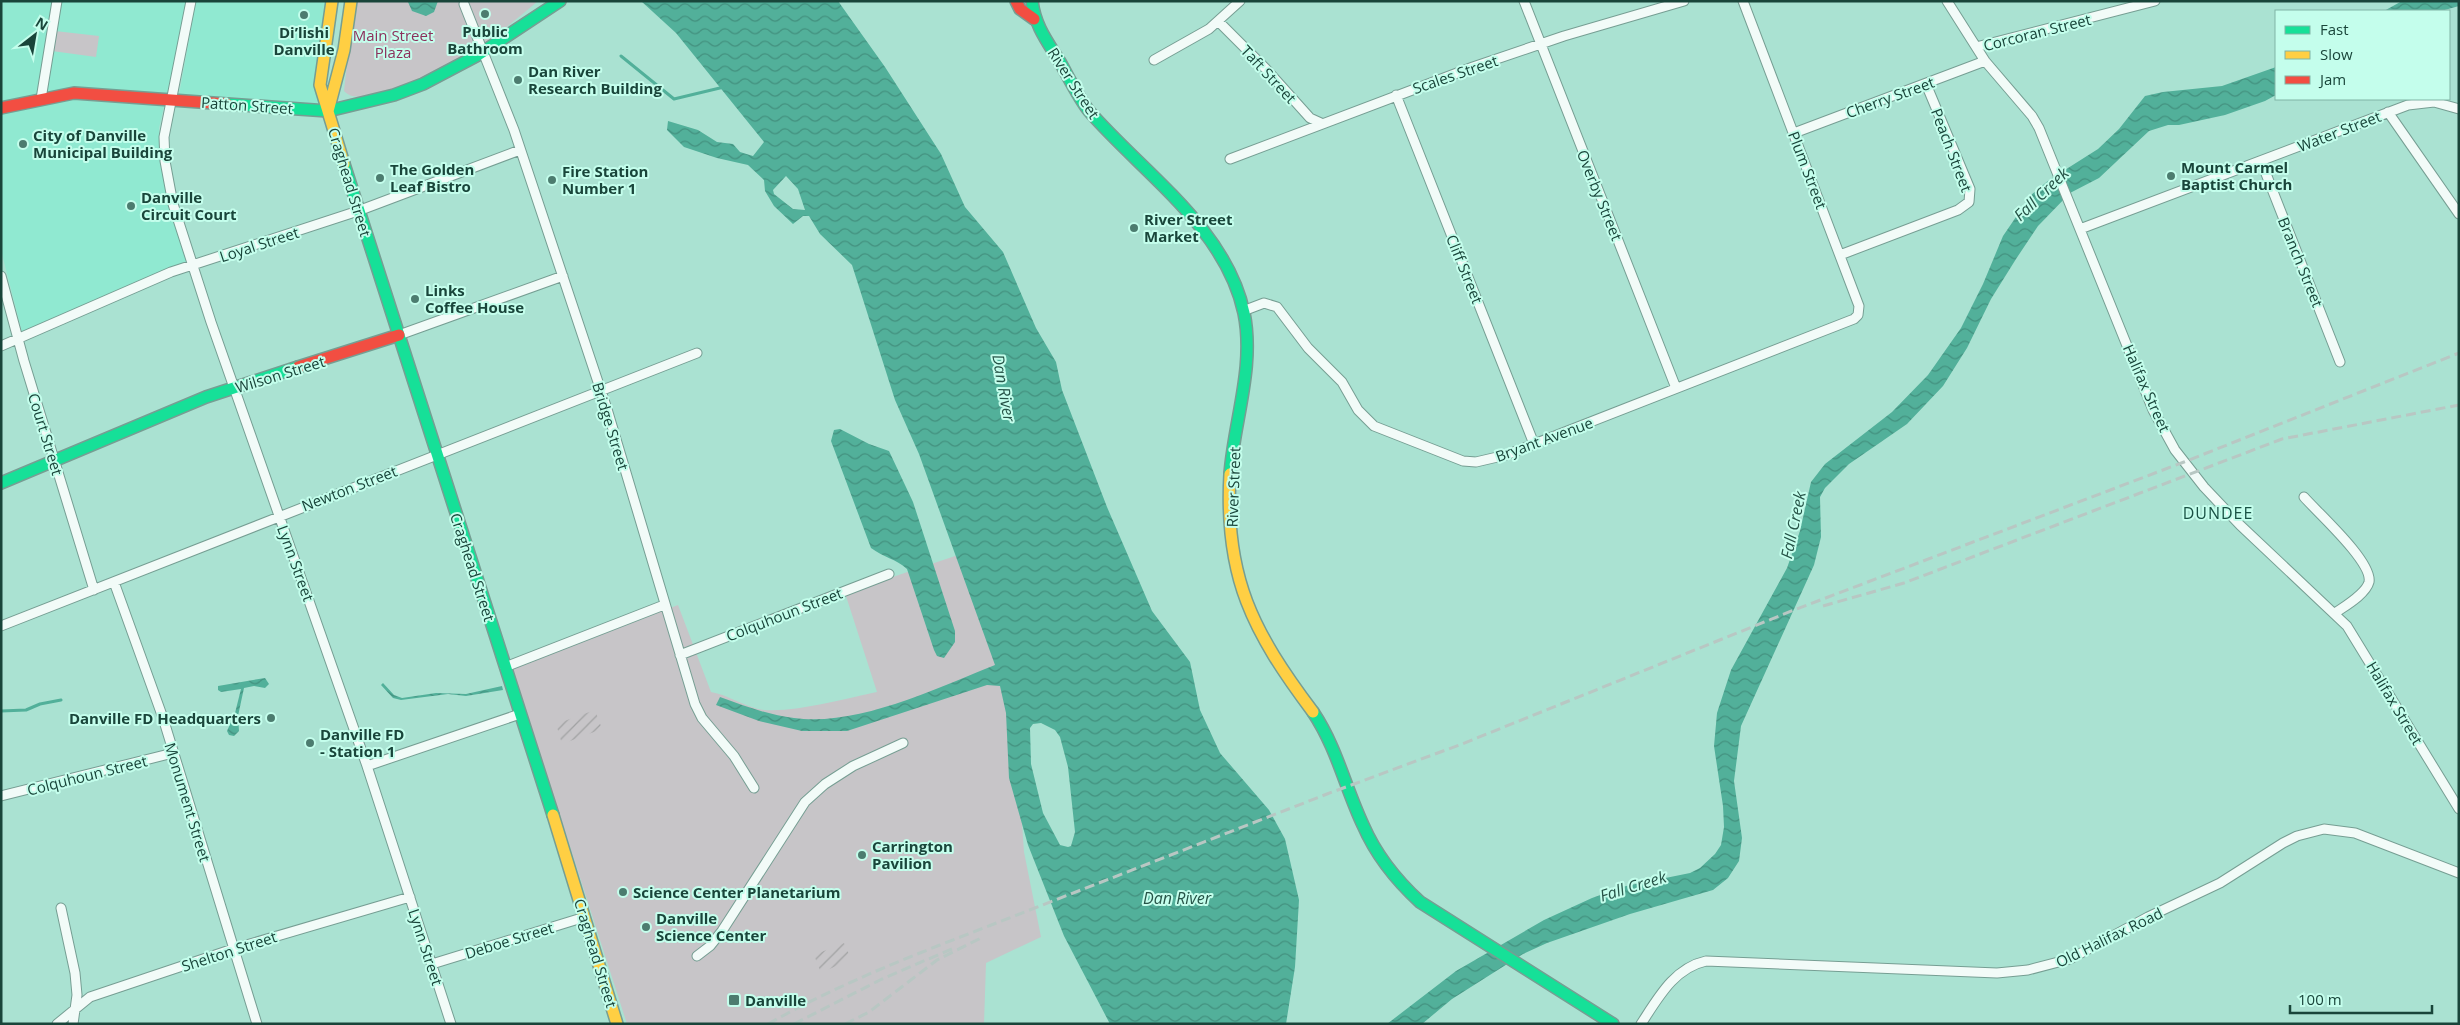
<svg xmlns="http://www.w3.org/2000/svg" width="2460" height="1025" font-family="'Open Sans',sans-serif">
	<style>
		.built { fill: #90e9d1 }
		.park { fill: #c7c5c8 }
		.garden { fill: url(#garden-furrows) }
		.water { fill: url(#water-waves); fill-rule: evenodd }
		.lines { fill: none; stroke-linecap: round; stroke-linejoin: round }
		.stream { stroke: #52b09a; stroke-width: 3 }
		.street-casing { stroke: #769e93; stroke-width: 11 }
		.fast-casing { stroke: #769e93; stroke-width: 14 }
		.slow-casing { stroke: #769e93; stroke-width: 14 }
		.jam-casing { stroke: #769e93; stroke-width: 14 }
		.street { stroke: #f2fbf8; stroke-width: 9 }
		.fast { stroke: #16e098; stroke-width: 11 }
		.slow { stroke: #ffcf43; stroke-width: 11 }
		.jam { stroke: #f24e42; stroke-width: 11 }
		.rail { stroke: #b8c7c3; stroke-width: 3; stroke-dasharray: 10 5; stroke-linecap: butt }
		.poi-dot { fill: #4c7c6f; stroke: #c4feec; stroke-width: 2 }
		.labels { text-anchor: middle; dominant-baseline: central; stroke-width: 4; stroke-linejoin: round; paint-order: stroke }
		.poi-label { font-size: 15px; font-weight: bold; fill: #19453a; stroke: #c4feec; text-anchor: start }
		.street-label { font-size: 15px; fill: #19453a; stroke: #c4feec }
		.park-label { font-size: 15px; fill: #8c2f5b; stroke: #c4feec }
		.water-label { font-size: 16px; font-style: italic; fill: #265347; stroke: #c4feec }
		.neighbourhood-label { font-size: 16px; letter-spacing: 1px; fill: #195144; stroke: #c4feec }
	</style>
	<defs>
		<pattern id="garden-furrows" width="10" height="10" patternUnits="userSpaceOnUse" patternTransform="scale(1.25)"><rect width="10" height="10" fill="#c7c5c8"/><path d="M-1 1l2-2M0 10L10 0M9 11l2-2" fill="none" stroke="#a1a2a3"/></pattern>
		<pattern id="water-waves" width="16" height="10" patternUnits="userSpaceOnUse" patternTransform="scale(1.25)"><rect width="16" height="10" fill="#52b09a"/><path d="M0 5q4-4 8 0t8 0" fill="none" stroke="#43917f"/></pattern>
	</defs>
	<rect width="100%" height="100%" fill="#aae2d2"/>
	<path class="built" d="M1,1H191L172,99L76,93L1,109Z
		M196,1H329L323,105L179,95Z
		M73,100L164,106L159,128L160,159L168,196L186,262L22,332L1,250V114Z"/>
	<path class="park" d="M354,1H538C491,41 439,82 376,94C364,96 353,100 344,91Z
		M55,31L99,36L96,57L52,51Z
		M970,551L1017,752L1024,852L1041,937L986,963L984,1024H627L513,669L678,605L711,692C728,695 742,705 758,709C786,715 848,698 877,692L845,593Z"/>
	<path class="garden" d="M595,710L602,729L562,744L556,724Z
		M844,943L851,959L821,973L814,955Z"/>
	<path class="water" d="M438,1L434,12L426,16L412,11L408,2Z
		M641,1H838L885,67L941,154L965,207L1003,252L1036,328L1056,362L1062,390L1107,507L1152,611L1190,662L1200,710L1220,753L1269,810L1285,839L1299,900L1295,967L1286,1024H1110L1064,936L1028,845L1009,778L1006,713L1000,686L987,685L847,731H802L759,721L716,705L720,697C745,706 768,715 794,718C857,727 937,688 995,665L919,454L895,400L852,265L820,234L809,216H803L793,224L774,206L765,191L764,180L748,165L717,158L684,147L667,130L668,121L698,130L717,142L733,144L740,152L753,156L764,142L676,33ZM786,176L798,189L805,210L793,209L774,194L773,190ZM1041,723L1055,730L1060,737L1068,767L1075,832L1071,846L1068,847L1060,845L1043,813L1031,764L1030,728L1033,724Z
		M2402,1H2459V6L2441,11H2384Z
		M2276,67V95L2265,101L2225,115L2179,125H2168L2149,131L2099,178L2070,193L2038,226L2016,259L1991,299L1967,348L1943,386L1907,424L1849,464L1825,488L1820,497L1821,537L1814,565L1741,726L1734,781L1742,838L1739,861L1728,878L1713,890L1630,914L1547,943L1523,954L1452,999L1422,1024H1387L1456,971L1544,920L1592,898L1626,886L1690,873L1700,868L1715,854L1721,845L1724,827L1723,806L1714,746L1717,713L1731,670L1787,568L1800,531L1811,482L1825,464L1892,412L1928,375L1961,328L1983,284L2003,236L2031,195L2049,180L2098,149L2119,129L2145,96L2163,92L2222,86Z
		M840,429L869,444L889,451L913,502L955,631V642L944,658L937,656L934,650L907,569C896,559 883,557 871,548L831,441L834,430Z
		M265,678L269,684L265,688L254,686L244,688L238,716L239,731L234,736L229,735L227,731L235,713L241,689L221,692L218,690V686Z
		M383,683L394,695L402,698L436,693L466,694L502,686L503,690L466,696L448,694L401,700L393,698L381,685Z"/>
	<g class="lines">
		<path class="stream" d="M621,56L674,99L724,87
			M1,711L26,710L40,704L61,700"/>
		<defs>
			<path id="street" d="M191,1L164,137L165,161L173,204L211,322L367,766L451,1024
				M1524,1L1676,388
				M1947,1L1985,61L2032,116L2039,128L2153,410L2175,450L2204,487L2240,525L2347,626L2459,809
				M464,4L514,130L607,409L695,704L702,718L734,756L754,788
				M1218,21L1266,69L1310,118L1321,123
				M1976,47L2155,1
				M1154,60L1209,29L1240,1
				M1396,95L1534,444
				M41,99L57,1
				M2388,112L2459,214
				M1794,133L1985,61
				M1230,159L1473,67L1564,36L1684,1
				M2261,161L2340,362
				M2080,229L2408,105L2434,102L2459,109
				M1840,255L1958,210L1969,202L1970,189L1926,84
				M1,276L24,361L94,590
				M1243,311L1264,303L1277,307L1308,348L1342,382L1358,410L1374,426L1463,461L1476,462L1506,455L1854,319L1858,315L1859,306L1743,1
				M399,335L563,276
				M1,346L171,272L358,211L520,150
				M2304,497C2317,512 2373,562 2369,582C2366,594 2345,606 2335,613
				M114,582L163,718L257,1024
				M1,626L697,353
				M680,655L889,574
				M505,667L664,605
				M367,766L520,714
				M1,796L173,753
				M61,908L75,973L77,995L73,1024
				M697,956L710,946L722,931L805,802L825,784L853,766L903,743
				M432,964L585,917
				M57,1024L90,997L233,949L410,897
				M1641,1024C1658,998 1674,968 1706,961L1997,973L2028,970L2070,959L2148,917L2220,883L2283,843L2297,836L2324,829L2355,833L2459,873"/>
			<path id="fast" d="M1032,1C1035,26 1047,41 1060,62C1069,78 1078,97 1089,111C1143,173 1226,228 1244,313C1255,367 1234,421 1230,474
				M227,104L328,111L394,95L423,84L478,55L560,1
				M344,164L553,815
				M1,483L206,397L298,367
				M1313,712C1337,748 1345,787 1363,825C1376,855 1396,880 1420,902L1613,1024"/>
			<path id="slow" d="M332,1L320,85L344,164
				M328,111L344,50L351,1
				M1230,474C1224,577 1253,632 1313,712
				M553,815L617,1024"/>
			<path id="jam" d="M1016,1L1020,9L1034,19
				M1,108L74,93L227,104
				M298,367L399,335"/>
		</defs>
		<use href="#street" class="street-casing"/>
		<use href="#fast" class="fast-casing"/>
		<use href="#slow" class="slow-casing"/>
		<use href="#jam" class="jam-casing"/>
		<use href="#street" class="street"/>
		<use href="#fast" class="fast"/>
		<use href="#slow" class="slow"/>
		<use href="#jam" class="jam"/>
		<path class="rail" d="M1823,606L1904,583L2282,439L2459,405
			M768,1024C823,993 881,968 940,945L1327,794L1462,744L1794,610L2184,462L2459,353
			M794,1024L882,979L954,948
			M845,1024L869,1012L937,960L981,938"/>
	</g>
	<g class="poi-dot">
		<circle cx="485" cy="14" r="5"/>
		<circle cx="304" cy="15" r="5"/>
		<circle cx="518" cy="80" r="5"/>
		<circle cx="23" cy="144" r="5"/>
		<circle cx="2171" cy="176" r="5"/>
		<circle cx="380" cy="178" r="5"/>
		<circle cx="552" cy="180" r="5"/>
		<circle cx="131" cy="206" r="5"/>
		<circle cx="1134" cy="228" r="5"/>
		<circle cx="415" cy="299" r="5"/>
		<circle cx="271" cy="718" r="5"/>
		<circle cx="310" cy="743" r="5"/>
		<circle cx="862" cy="855" r="5"/>
		<circle cx="623" cy="892" r="5"/>
		<circle cx="646" cy="927" r="5"/>
		<rect x="728" y="994" width="12" height="12" rx="2.5"/>
	</g>
	<g class="labels">
		<g class="poi-label">
			<text x="485" y="31" text-anchor="middle">Public<tspan x="485" dy="17">Bathroom</tspan></text>
			<text x="304" y="32" text-anchor="middle">Di’lishi<tspan x="304" dy="17">Danville</tspan></text>
			<text x="528" y="71">Dan River<tspan x="528" dy="17">Research Building</tspan></text>
			<text x="33" y="135">City of Danville<tspan x="33" dy="17">Municipal Building</tspan></text>
			<text x="2181" y="167">Mount Carmel<tspan x="2181" dy="17">Baptist Church</tspan></text>
			<text x="390" y="169">The Golden<tspan x="390" dy="17">Leaf Bistro</tspan></text>
			<text x="562" y="171">Fire Station<tspan x="562" dy="17">Number 1</tspan></text>
			<text x="141" y="197">Danville<tspan x="141" dy="17">Circuit Court</tspan></text>
			<text x="1144" y="219">River Street<tspan x="1144" dy="17">Market</tspan></text>
			<text x="425" y="290">Links<tspan x="425" dy="17">Coffee House</tspan></text>
			<text x="261" y="718" text-anchor="end">Danville FD Headquarters</text>
			<text x="320" y="734">Danville FD<tspan x="320" dy="17">- Station 1</tspan></text>
			<text x="872" y="846">Carrington<tspan x="872" dy="17">Pavilion</tspan></text>
			<text x="633" y="892">Science Center Planetarium</text>
			<text x="656" y="918">Danville<tspan x="656" dy="17">Science Center</tspan></text>
			<text x="745" y="1000">Danville</text>
		</g>
		<g class="street-label">
			<text transform="translate(2037 32) rotate(-14)">Corcoran Street</text>
			<text transform="translate(1269 74) rotate(47)">Taft Street</text>
			<text transform="translate(1455 74) rotate(-19)">Scales Street</text>
			<text transform="translate(1074 83) rotate(57)">River Street</text>
			<text transform="translate(1890 97) rotate(-20)">Cherry Street</text>
			<text transform="translate(247 105) rotate(4)">Patton Street</text>
			<text transform="translate(2339 131) rotate(-21)">Water Street</text>
			<text transform="translate(1952 150) rotate(69)">Peach Street</text>
			<text transform="translate(1808 170) rotate(69)">Plum Street</text>
			<text transform="translate(350 182) rotate(73)">Craghead Street</text>
			<text transform="translate(1600 195) rotate(68)">Overby Street</text>
			<text transform="translate(259 244) rotate(-18)">Loyal Street</text>
			<text transform="translate(2301 262) rotate(68)">Branch Street</text>
			<text transform="translate(1465 269) rotate(68)">Cliff Street</text>
			<text transform="translate(280 374) rotate(-17)">Wilson Street</text>
			<text transform="translate(2147 388) rotate(66)">Halifax Street</text>
			<text transform="translate(611 426) rotate(73)">Bridge Street</text>
			<text transform="translate(46 434) rotate(73)">Court Street</text>
			<text transform="translate(1544 439) rotate(-20)">Bryant Avenue</text>
			<text transform="translate(1233 487) rotate(-88)">River Street</text>
			<text transform="translate(349 488) rotate(-21)">Newton Street</text>
			<text transform="translate(296 563) rotate(70)">Lynn Street</text>
			<text transform="translate(473 567) rotate(72)">Craghead Street</text>
			<text transform="translate(784 614) rotate(-21)">Colquhoun Street</text>
			<text transform="translate(2395 703) rotate(59)">Halifax Street</text>
			<text transform="translate(87 775) rotate(-14)">Colquhoun Street</text>
			<text transform="translate(188 802) rotate(73)">Monument Street</text>
			<text transform="translate(2109 937) rotate(-26)">Old Halifax Road</text>
			<text transform="translate(509 940) rotate(-17)">Deboe Street</text>
			<text transform="translate(426 947) rotate(72)">Lynn Street</text>
			<text transform="translate(229 951) rotate(-18)">Shelton Street</text>
			<text transform="translate(596 953) rotate(73)">Craghead Street</text>
		</g>
		<g class="park-label">
			<text x="393" y="35">Main Street<tspan x="393" dy="17">Plaza</tspan></text>
		</g>
		<g class="water-label">
			<text transform="translate(2041 194) rotate(-44)">Fall Creek</text>
			<text transform="translate(1004 388) rotate(80)">Dan River</text>
			<text transform="translate(1793 525) rotate(-78)">Fall Creek</text>
			<text transform="translate(1633 886) rotate(-17)">Fall Creek</text>
			<text x="1177" y="898">Dan River</text>
		</g>
		<g class="neighbourhood-label">
			<text x="2218" y="513">DUNDEE</text>
		</g>
	</g>
	<rect width="2460" height="1025" fill="none" stroke="#19453a" stroke-width="5"/>
	<rect x="2275" y="10" width="175" height="90" fill="#c4feec" stroke="#80b4a5"/>
	<rect x="2285" y="26" width="25" height="8" fill="#16e098" stroke="#80b4a5"/>
	<text x="2320" y="35" font-size="15" fill="#19453a">Fast</text>
	<rect x="2285" y="51" width="25" height="8" fill="#ffcf43" stroke="#80b4a5"/>
	<text x="2320" y="60" font-size="15" fill="#19453a">Slow</text>
	<rect x="2285" y="76" width="25" height="8" fill="#f24e42" stroke="#80b4a5"/>
	<text x="2320" y="85" font-size="15" fill="#19453a">Jam</text>
	<g transform="translate(35 35) rotate(31)" stroke="#c4feec" stroke-width="4" paint-order="stroke">
	<path d="M0-4L9 19L0 12L-9 19Z" fill="#19453a"/>
	<text y="-8" font-size="14" font-weight="bold" text-anchor="middle" fill="#19453a">N</text>
	</g>
	<path d="M2290 1005v8h142v-8" fill="none" stroke="#19453a" stroke-width="2.5"/>
	<text x="2298" y="1005" font-size="15" fill="#19453a" stroke="#c4feec" stroke-width="4" paint-order="stroke">100 m</text>
</svg>
